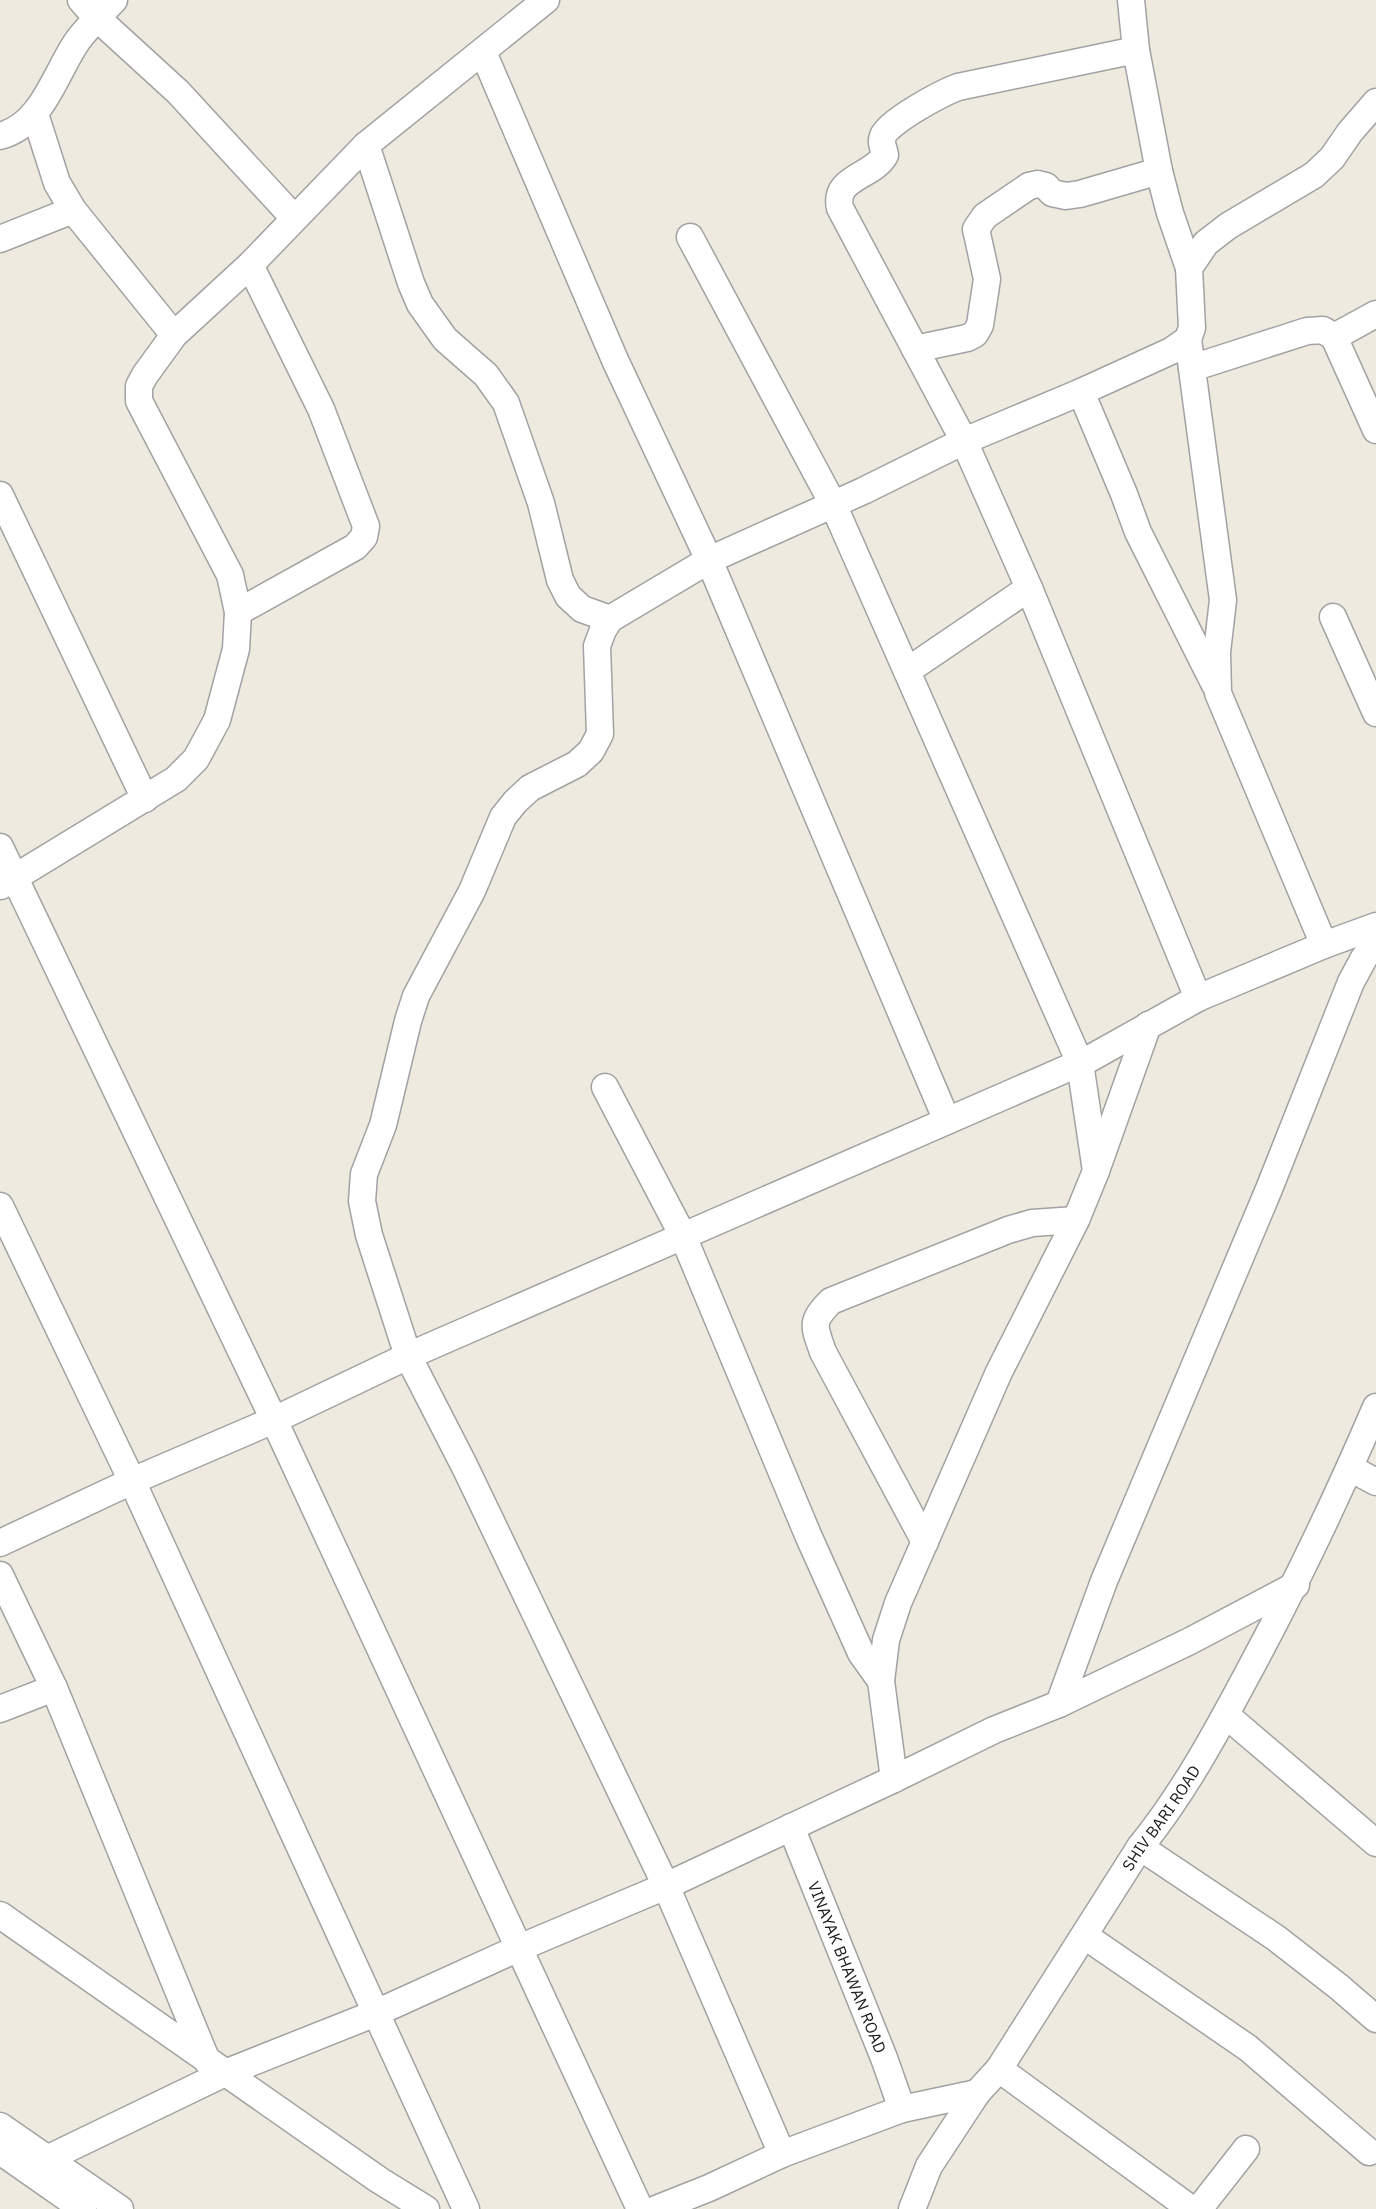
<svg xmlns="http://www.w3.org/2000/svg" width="1376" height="2209" font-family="'IBM Plex Sans',sans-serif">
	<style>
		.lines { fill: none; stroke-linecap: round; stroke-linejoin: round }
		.minor-casing { stroke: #a2a2a2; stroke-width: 29 }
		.minor { stroke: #fff; stroke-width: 26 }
		.labels { text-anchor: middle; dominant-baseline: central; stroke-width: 5; stroke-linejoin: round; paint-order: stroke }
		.street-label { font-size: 16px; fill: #1b1b1b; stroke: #fff }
	</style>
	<rect width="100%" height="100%" fill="#eeeadf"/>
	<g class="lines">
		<defs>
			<g id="minor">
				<path d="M81,0L97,18L178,92L294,218"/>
				<path d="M1131,0L1136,50L1159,171L1170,213L1189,268"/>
				<path d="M1136,50L958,87C942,93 889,121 883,136C880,143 884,148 885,155C873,177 833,177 840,208L964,441L1029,588L1198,998"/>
				<path d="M483,52L615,360L709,560L947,1121"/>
				<path d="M35,114L57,183L73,210L174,335"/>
				<path d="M0,136C43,125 55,73 78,40C89,26 102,13 114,0"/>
				<path d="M366,145L411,283L420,304L445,339L486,375L506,403L541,503L560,580L568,596L582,609L610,619"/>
				<path d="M690,237L833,504L1080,1063L1096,1171"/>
				<path d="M0,239L73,210"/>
				<path d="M1334,337L1376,314"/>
				<path d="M1188,339L1223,600L1217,652L1218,693L1324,945"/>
				<path d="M915,349L967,338L975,334L980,325L987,279L976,229L985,216L1029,186L1038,184L1046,186L1052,193L1066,196L1080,194L1159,171"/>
				<path d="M1192,368L1307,331L1323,330L1334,337L1376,430"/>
				<path d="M1081,392L1124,494L1138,532L1215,685"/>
				<path d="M0,495L145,799"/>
				<path d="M238,612L355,547L364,537L366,526L321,409L250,265"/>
				<path d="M1333,617L1376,713"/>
				<path d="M907,671L1029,588"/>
				<path d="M0,847L274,1420L640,2209"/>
				<path d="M1,886L176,779L196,759L217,720L236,649L238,612L230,575L139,401V386L145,375L174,335L250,265L366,145L546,0"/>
				<path d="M605,1087L683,1236L808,1535L861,1653L881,1681"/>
				<path d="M0,1206L132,1481L466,2209"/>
				<path d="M1350,1468L1376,1482"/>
				<path d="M925,1542L823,1352C814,1326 810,1322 831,1301L1008,1230L1032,1223L1076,1220"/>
				<path d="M0,1543L132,1481L274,1420L408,1356L1089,1059L1198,998L1324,945L1376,926"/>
				<path d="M0,1575L54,1688L207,2061"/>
				<path d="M1059,1704L1104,1581L1269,1189L1351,982L1364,958L1376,942"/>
				<path d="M0,1709L54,1688"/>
				<path d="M1226,1715L1376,1843"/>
				<path d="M894,1779L881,1681L886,1640L898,1603L999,1372L1076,1220L1096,1171L1148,1025"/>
				<path id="s1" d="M791,1827L884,2058L902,2109"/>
				<path d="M1140,1847L1276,1938L1339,1987L1376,2019"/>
				<path d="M0,1915L379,2180L426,2209"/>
				<path d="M1085,1936L1248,2048L1369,2152"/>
				<path d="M999,2069L1191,2209"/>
				<path d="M0,2126L120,2209"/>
				<path d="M0,2151L83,2209"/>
				<path d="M782,2154L666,1886L464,1465L408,1356L369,1235L362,1201L364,1174L383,1125L408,1021L416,996L472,891L503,817L515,802L530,788L577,764L591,751L600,734L597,646L603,630L610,619L709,560L863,491L964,441L1081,392L1171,351L1188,339L1192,328L1189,268L1206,243L1228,226L1314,175L1332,158L1350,132L1376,102"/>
				<path d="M26,2169L225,2073L376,2013L519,1948L666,1886L894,1779L994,1730L1059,1704L1190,1641L1296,1585"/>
				<path d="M656,2209L709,2188L782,2154L902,2109L977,2093"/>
				<path id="s2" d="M912,2209L929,2166L977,2093L999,2069L1140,1847C1183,1794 1216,1733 1248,1673C1295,1586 1337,1498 1376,1407"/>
				<path d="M1199,2209L1246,2149"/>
			</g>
		</defs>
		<use href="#minor" class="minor-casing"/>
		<use href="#minor" class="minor"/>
	</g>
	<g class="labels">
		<g class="street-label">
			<text stroke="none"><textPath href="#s2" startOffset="465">SHIV BARI ROAD</textPath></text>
			<text stroke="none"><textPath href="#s1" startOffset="151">VINAYAK BHAWAN ROAD</textPath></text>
		</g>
	</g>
</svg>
